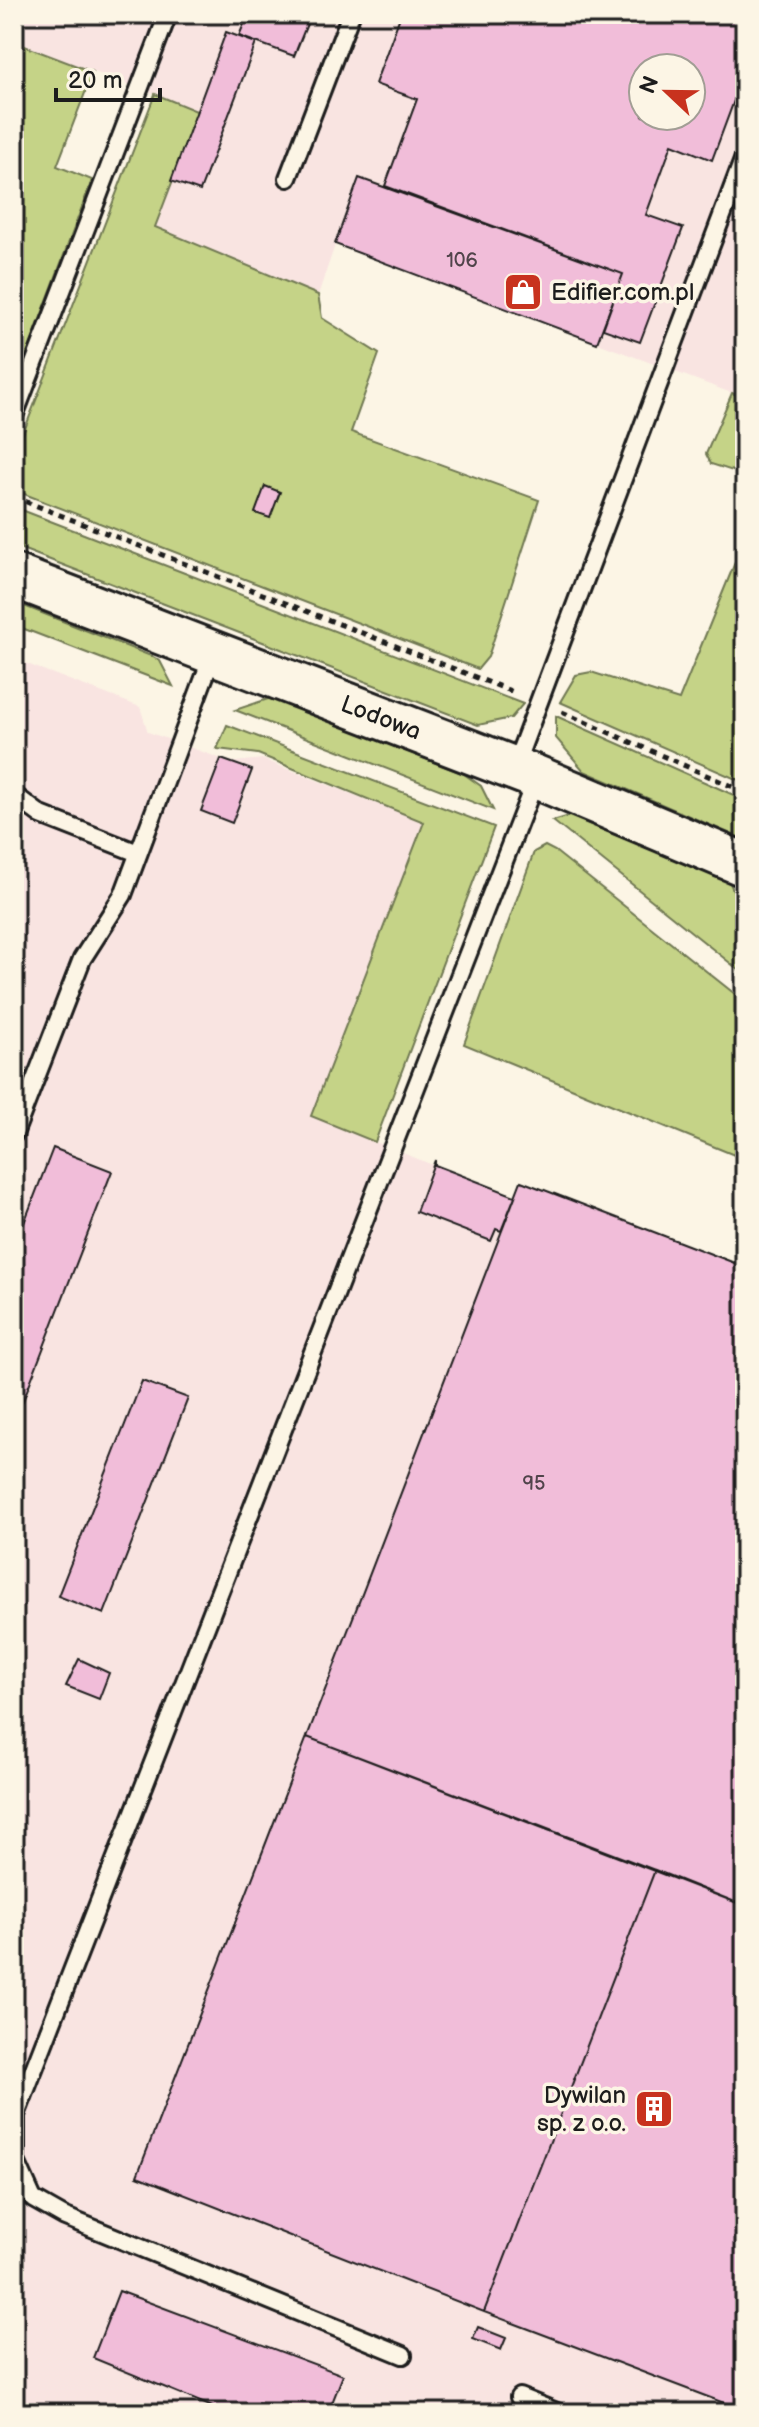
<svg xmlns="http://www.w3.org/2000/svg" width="759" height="2427" font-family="'Balsamiq Sans',sans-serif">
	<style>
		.built { fill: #f9e4e1; fill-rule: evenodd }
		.green { fill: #c5d387; stroke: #707852; stroke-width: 2 }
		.building { fill: #f1bdd9; stroke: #1c1c1c; stroke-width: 2; fill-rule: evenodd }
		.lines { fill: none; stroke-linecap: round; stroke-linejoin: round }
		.service-casing { stroke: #1c1c1c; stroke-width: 22 }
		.tertiary-casing { stroke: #1c1c1c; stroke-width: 48 }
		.path { stroke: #1c1c1c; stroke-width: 5; stroke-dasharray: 6 6; stroke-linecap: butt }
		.service { stroke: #fcf5e5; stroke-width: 16 }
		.tertiary { stroke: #fcf5e5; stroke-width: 42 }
		.labels { text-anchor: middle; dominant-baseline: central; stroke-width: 7; stroke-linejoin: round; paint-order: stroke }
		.number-label { font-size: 20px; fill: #51444b }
		.poi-label { font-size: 24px; fill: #1c1c1c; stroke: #fcf5e5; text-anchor: start }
		.street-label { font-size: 24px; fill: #1c1c1c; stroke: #fcf5e5 }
	</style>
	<rect width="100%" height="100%" fill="#fcf5e5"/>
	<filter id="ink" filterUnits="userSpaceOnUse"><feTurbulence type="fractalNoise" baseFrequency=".0125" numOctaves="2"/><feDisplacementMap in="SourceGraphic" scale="16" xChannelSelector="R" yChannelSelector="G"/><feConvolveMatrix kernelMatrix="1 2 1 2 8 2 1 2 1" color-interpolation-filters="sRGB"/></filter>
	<g filter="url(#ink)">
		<path class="built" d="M14,14H745V398L335,245L318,295L154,227L155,94L14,43ZM643,68H691V116H643Z
			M14,659L140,707L148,732L222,759L235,762L262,759L424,822L312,1116L514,1198L745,1267V2413H14Z"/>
		<path class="green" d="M14,42L93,72L57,166L92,180L14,389Z
			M155,94L199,112L155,227L318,295L322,318L379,354L351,432L539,500L488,657L478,669L14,490V457Z
			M732,393L745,398V475L711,464L706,454Z
			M14,507L523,704L511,718L478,725L14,546Z
			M745,538V783L560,702L576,675L591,672L679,700Z
			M14,602L151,656L160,661L173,686L14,625Z
			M271,698L464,774L481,786L493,810L235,710Z
			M556,716L745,800V840L584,771L556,738Z
			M227,725L494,827L375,1142L311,1116L424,822L258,754L217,749Z
			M569,816L729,881L745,916V975L553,821Z
			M545,846L555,851L745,1002L744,1159L464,1044L534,852Z"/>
		<path class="building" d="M248,14H311L294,56L239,36Z
			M401,14H745V71L712,160L672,144L646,215L683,228L640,342L603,329L623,274L385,186L417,99L375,84ZM643,68H691V116H643Z
			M226,32L256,43L200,191L171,181Z
			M359,178L623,274L597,343L335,244Z
			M265,486L280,492L270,518L255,513Z
			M221,759L252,770L232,823L201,811Z
			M14,856L23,860L14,884Z
			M53,1148L112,1171L14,1424V1249Z
			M435,1160V1165L515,1196L501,1231L496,1229L491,1241L416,1212Z
			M521,1181L745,1267V1906L307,1737Z
			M142,1381L188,1398L104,1614L58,1596Z
			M79,1659L109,1673L99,1699L66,1686Z
			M307,1737L655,1870L484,2312L137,2176Z
			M655,1870L745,1906V2411L484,2312Z
			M119,2291L343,2375L328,2413H227L93,2358Z
			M478,2327L506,2338L501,2350L473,2339Z"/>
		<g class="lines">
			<defs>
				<path id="service" d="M288,178L351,14
					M14,416L168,14
					M514,768L745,155
					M14,795L41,815L138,853
					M14,1134L82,959L123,895L213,654
					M403,2355L63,2216L33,2199L16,2161V2115L536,779
					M519,2397L559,2413"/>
				<path id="tertiary" d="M14,576L536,777L745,865"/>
			</defs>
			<use href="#service" class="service-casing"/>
			<use href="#tertiary" class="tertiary-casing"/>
			<path class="path" d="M14,497L516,693
				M562,712L745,792"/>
			<use href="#service" class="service"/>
			<use href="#tertiary" class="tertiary"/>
		</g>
	</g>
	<defs>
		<symbol id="shop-square" viewBox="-11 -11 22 22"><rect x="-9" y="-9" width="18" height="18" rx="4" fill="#c8321e" stroke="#fcf5e5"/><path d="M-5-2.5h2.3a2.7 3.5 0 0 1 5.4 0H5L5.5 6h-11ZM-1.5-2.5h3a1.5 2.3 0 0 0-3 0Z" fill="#fff"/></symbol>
		<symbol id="building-square" viewBox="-11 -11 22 22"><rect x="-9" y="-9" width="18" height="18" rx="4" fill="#c8321e" stroke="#fcf5e5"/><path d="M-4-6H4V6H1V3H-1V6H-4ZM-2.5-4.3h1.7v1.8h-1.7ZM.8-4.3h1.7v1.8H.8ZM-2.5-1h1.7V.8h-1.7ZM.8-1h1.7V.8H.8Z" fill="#fff"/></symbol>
	</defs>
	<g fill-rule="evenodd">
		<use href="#shop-square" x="501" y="270" width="44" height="44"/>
		<use href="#building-square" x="632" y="2087" width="44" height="44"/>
	</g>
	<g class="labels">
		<g class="number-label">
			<text x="462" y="261">106</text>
			<text x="534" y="1484">95</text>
		</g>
		<g class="poi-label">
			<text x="551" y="292">Edifier.com.pl</text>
			<text x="626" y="2095" text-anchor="end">Dywilan<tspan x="626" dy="28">sp. z o.o.</tspan></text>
		</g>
		<g class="street-label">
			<text transform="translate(381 718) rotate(21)">Lodowa</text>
		</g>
	</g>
	<rect width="759" height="2427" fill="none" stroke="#fcf5e5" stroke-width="48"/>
	<rect x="24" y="24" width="711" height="2379" fill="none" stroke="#1c1c1c" stroke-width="3" filter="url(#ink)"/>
	<g transform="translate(667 92) rotate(292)"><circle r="38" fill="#fcf5e5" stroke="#a29e95" stroke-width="2"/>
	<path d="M0-6L14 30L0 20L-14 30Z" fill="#c8321e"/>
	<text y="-12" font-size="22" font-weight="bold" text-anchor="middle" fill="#1c1c1c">N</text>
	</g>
	<path d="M56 88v12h104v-12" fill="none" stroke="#1c1c1c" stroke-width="4"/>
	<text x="68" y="88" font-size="24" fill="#1c1c1c" stroke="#fcf5e5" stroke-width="6" paint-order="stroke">20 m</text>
</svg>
